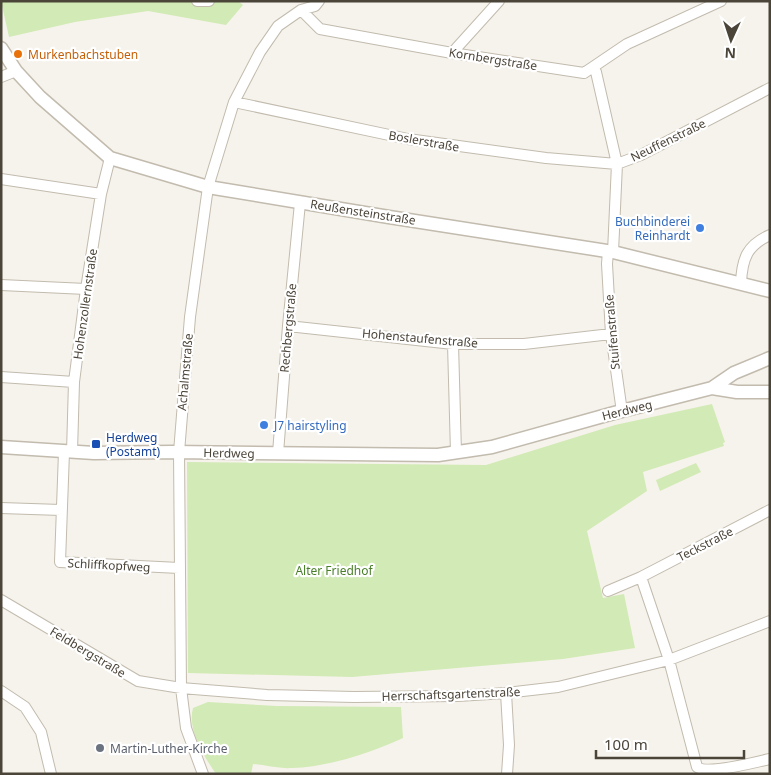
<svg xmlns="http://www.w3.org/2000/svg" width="771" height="775" font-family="'Noto Sans',sans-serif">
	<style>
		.green { fill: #d2eab5 }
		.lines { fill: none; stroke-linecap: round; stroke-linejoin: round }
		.minor-casing { stroke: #c2bbae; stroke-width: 12 }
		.tertiary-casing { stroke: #c2bbae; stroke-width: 15 }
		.minor { stroke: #fff; stroke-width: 10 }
		.tertiary { stroke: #fff; stroke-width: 12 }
		.food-dot { fill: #e8710a; stroke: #fff; stroke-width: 2 }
		.shop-dot { fill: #3f7fe0; stroke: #fff; stroke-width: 2 }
		.transit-dot { fill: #1a4fb4; stroke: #fff; stroke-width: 2 }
		.worship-dot { fill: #6b7280; stroke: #fff; stroke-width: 2 }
		.labels { text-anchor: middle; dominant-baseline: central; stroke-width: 4.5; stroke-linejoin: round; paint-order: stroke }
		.food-label { font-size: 12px; fill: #c56008; stroke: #fff; text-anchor: start }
		.street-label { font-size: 12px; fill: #4b4439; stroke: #fff }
		.shop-label { font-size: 12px; fill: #366cbe; stroke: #fff; text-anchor: end }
		.transit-label { font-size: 12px; fill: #164399; stroke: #fff; text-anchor: start }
		.park-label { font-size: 12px; fill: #4a7f2a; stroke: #fff }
		.worship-label { font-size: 12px; fill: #5b616d; stroke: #fff; text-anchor: start }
	</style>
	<rect width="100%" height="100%" fill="#f6f3ec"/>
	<path class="green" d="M1,1H238L243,5L226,25L148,11L75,22L9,37Z
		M712,404L725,442L723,443L724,446L643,472L647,491L587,531L603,598L624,594L635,648L563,659L352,677L188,673L187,462L486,465L615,425Z
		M696,463L701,472L660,491L656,480Z
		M208,702L277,706L401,707L403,738C370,753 328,767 292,768C279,769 266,765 253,764L251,774H216C204,756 187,730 193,708Z"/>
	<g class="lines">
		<defs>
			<path id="minor" d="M197,1H209
				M452,53L499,1
				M593,67L627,44L721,1
				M1,77L16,71
				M234,102L408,139L546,158L617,164L596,72L593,67L584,73L452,53L320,29L301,10
				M1,179L101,194
				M608,251L607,264L611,334L622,412
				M613,252L617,164L641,155L770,88
				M741,283C742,259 747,245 770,235
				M1,285L86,289
				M288,326L453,344H524L611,334
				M453,344L456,453
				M1,377L74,382
				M64,452L60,562L179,568
				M72,452L74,382L86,289L101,194L110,158
				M278,453L288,326L300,203
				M1,508L61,510
				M770,510L641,577L669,660L697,767C708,775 755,762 770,759
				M608,591L641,577
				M1,600L138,681L181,688L267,695L354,697L458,696L506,693L558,687L669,660L770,621
				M1,691L25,707L41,732L51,774
				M506,693L509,745L507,774
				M203,774L186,728L181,688L179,452L190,317L208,187L234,102L260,52L278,26L301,10L315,6L319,1"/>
			<path id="tertiary" d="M1,48L16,71L40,97L110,158L208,187L389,217L613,252L770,291
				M712,388L734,373L770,358
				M1,447L94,453L172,452L438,455L492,447L614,413L712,388L737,392H770"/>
		</defs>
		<use href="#minor" class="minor-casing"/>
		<use href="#tertiary" class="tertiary-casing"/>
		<use href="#minor" class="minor"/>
		<use href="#tertiary" class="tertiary"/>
	</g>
	<circle class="food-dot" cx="18" cy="54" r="5"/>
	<g class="shop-dot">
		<circle cx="700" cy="228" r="5"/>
		<circle cx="264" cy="425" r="5"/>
	</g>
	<rect class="transit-dot" x="91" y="439" width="10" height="10" rx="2.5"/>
	<circle class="worship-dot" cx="100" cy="748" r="5"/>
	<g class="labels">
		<g class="food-label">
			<text x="28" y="54">Murkenbachstuben</text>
		</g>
		<g class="street-label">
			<text transform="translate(493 59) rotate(9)">Kornbergstraße</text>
			<text transform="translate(668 140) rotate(-26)">Neuffenstraße</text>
			<text transform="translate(424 141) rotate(10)">Boslerstraße</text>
			<text transform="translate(363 212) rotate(9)">Reußensteinstraße</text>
			<text transform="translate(85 304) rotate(-82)">Hohenzollernstraße</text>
			<text transform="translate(288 328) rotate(-85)">Rechbergstraße</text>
			<text transform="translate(612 332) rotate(-95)">Stuifenstraße</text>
			<text transform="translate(420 338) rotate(5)">Hohenstaufenstraße</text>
			<text transform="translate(185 372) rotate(-85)">Achalmstraße</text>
			<text transform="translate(627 410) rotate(-14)">Herdweg</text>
			<text transform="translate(229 453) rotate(1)">Herdweg</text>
			<text transform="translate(705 544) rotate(-27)">Teckstraße</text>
			<text transform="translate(109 565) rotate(3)">Schliffkopfweg</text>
			<text transform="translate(88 652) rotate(31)">Feldbergstraße</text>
			<text transform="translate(451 694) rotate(-2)">Herrschaftsgartenstraße</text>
		</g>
		<g class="shop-label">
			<text x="690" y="221">Buchbinderei<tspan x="690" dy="14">Reinhardt</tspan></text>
			<text x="274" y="425" text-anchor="start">J7 hairstyling</text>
		</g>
		<g class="transit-label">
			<text x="106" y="437">Herdweg<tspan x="106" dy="14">(Postamt)</tspan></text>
		</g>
		<g class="park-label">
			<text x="334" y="570">Alter Friedhof</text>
		</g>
		<g class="worship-label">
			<text x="110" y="748">Martin-Luther-Kirche</text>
		</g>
	</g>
	<rect width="771" height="775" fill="none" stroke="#4b4439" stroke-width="5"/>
	<g transform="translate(731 40) rotate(183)" stroke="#ffffff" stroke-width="4" paint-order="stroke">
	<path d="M0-4L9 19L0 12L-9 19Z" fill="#4b4439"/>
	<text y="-8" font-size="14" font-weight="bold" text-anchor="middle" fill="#4b4439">N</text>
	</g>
	<path d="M596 750v8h148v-8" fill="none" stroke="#4b4439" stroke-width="2.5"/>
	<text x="604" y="750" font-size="15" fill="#4b4439" stroke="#ffffff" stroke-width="4" paint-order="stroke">100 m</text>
</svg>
